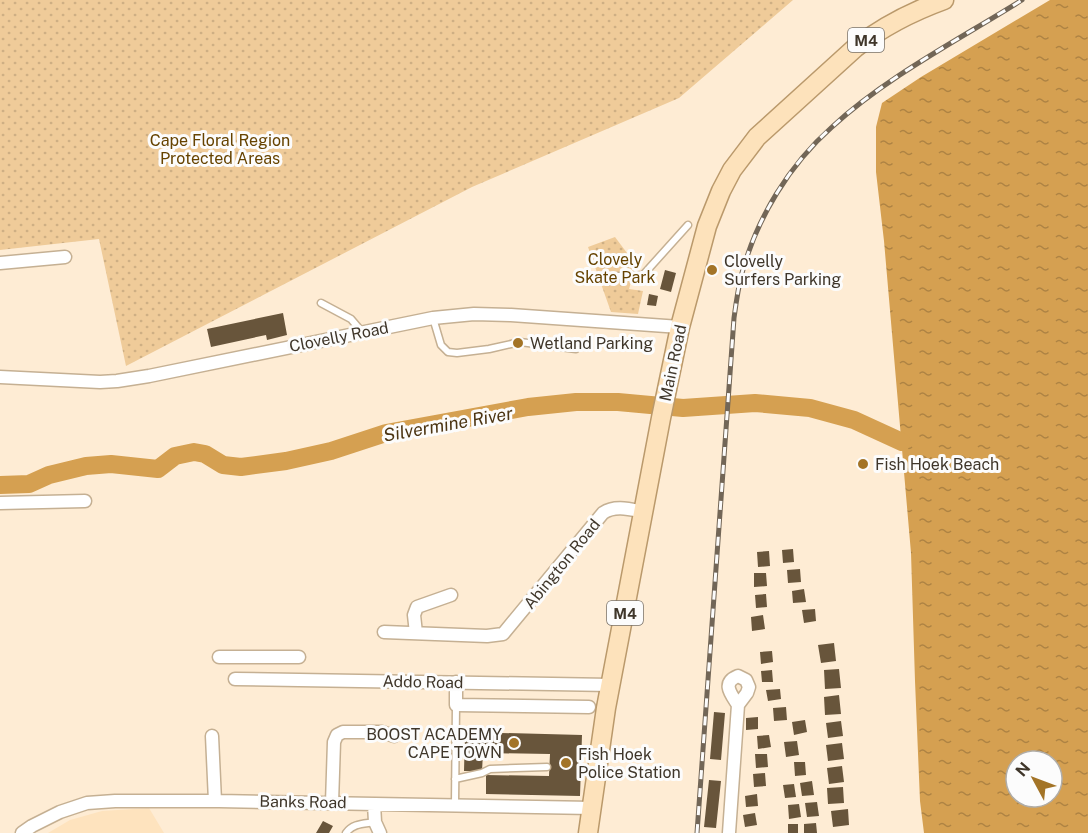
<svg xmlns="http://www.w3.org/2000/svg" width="1088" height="833" font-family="'Public Sans',sans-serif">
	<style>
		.built { fill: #fee3be }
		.park { fill: url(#park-dots) }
		.water { fill: url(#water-ripples); fill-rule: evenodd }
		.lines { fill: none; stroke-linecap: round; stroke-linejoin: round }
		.river { stroke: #d5a051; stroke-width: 18 }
		.building { fill: #68553b }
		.lane-casing { stroke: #c5b093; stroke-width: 9 }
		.street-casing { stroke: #c5b093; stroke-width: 15 }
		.primary-casing { stroke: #ba996b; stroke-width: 21 }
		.lane { stroke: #fff; stroke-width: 6 }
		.street { stroke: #fff; stroke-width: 12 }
		.primary { stroke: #fde2bb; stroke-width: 18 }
		.rail-casing { stroke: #726657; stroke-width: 5 }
		.rail { stroke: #fcfcfc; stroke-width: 3; stroke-dasharray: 9; stroke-linecap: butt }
		.poi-dot { fill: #a37427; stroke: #fcfcfc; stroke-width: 2 }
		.labels { text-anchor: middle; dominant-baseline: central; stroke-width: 6; stroke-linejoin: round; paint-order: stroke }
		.shield { fill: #fcfcfc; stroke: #787169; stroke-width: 1.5 }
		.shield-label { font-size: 15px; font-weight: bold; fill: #3f362a }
		.park-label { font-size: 16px; fill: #664300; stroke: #fcfcfc }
		.poi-label { font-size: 16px; fill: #3f362a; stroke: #fcfcfc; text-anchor: start }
		.street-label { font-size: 16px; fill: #3f362a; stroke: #fcfcfc }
		.water-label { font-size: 18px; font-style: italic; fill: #4c3513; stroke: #fcfcfc }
	</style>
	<defs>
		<pattern id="park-dots" width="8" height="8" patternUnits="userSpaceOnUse" patternTransform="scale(1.5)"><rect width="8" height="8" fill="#efcb99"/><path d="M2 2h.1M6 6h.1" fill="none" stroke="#ceaf84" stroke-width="1.8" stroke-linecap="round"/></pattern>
		<pattern id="water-ripples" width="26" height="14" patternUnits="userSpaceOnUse" patternTransform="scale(1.5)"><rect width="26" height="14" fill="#d5a051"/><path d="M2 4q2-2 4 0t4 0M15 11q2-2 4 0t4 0" fill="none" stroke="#ae8343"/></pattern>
	</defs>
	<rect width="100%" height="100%" fill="#feecd4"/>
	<path class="built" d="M149,808L164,833H48L70,820L102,811Z"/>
	<path class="park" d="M0,0H793L679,98L472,187L126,366L99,239L0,250Z
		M615,237L636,265L629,289L643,291L638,314L611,312L588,247Z"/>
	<path class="water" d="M1050,0H1088V833H924L920,801L915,681L911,553L884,241L876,172V127L882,103L921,77ZM1016,761H1052V797H1016Z"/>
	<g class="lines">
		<path class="river" d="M0,485L29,484L49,475L86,466L111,464L158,469L175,456L194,452L205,454L223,465L241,467L286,461L331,451L386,433L528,407L576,402H618L683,408L755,403L810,408L854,420L902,442"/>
	</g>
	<path class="building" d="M665,270L676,273L671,292L660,289Z
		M649,294L658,296L656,306L647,305Z
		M283,313L287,335L267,340L266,335L211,347L207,329Z
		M793,549L794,562L783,563L782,550Z
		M769,551L770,566L758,567L757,552Z
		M800,569L801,582L788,583L787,570Z
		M754,573H766L767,586L754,587Z
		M804,589L806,602L793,603L792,591Z
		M766,594L767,607L756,608L755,595Z
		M815,609L816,621L804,623L802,610Z
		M763,615L765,629L752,631L751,617Z
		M834,643L836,661L821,663L818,645Z
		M772,651L773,662L761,664L760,652Z
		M839,669L841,688L825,689L824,670Z
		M772,670L773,682H762L761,671Z
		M780,689L781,699L768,701L766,690Z
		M839,695L841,714L825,715L824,697Z
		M786,707L787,720L774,721L773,708Z
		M714,712L725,713L721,760L710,759Z
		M758,717V729L746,730V718Z
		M805,720L807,732L794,735L792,722Z
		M841,721L843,736L828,738L826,723Z
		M465,732L582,735L580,796L486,794V775L549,776L550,754L483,753L482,771H464Z
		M769,735L771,747L758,749L757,736Z
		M797,741L799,755L786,757L784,742Z
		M842,743L844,759L828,761L826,745Z
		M755,754H767L768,767L756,768Z
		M794,762H805L806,775L795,776Z
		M842,766L844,782L829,784L827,768Z
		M765,773L766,786L754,787L753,774Z
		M709,780L721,781L716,828L704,827Z
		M812,781L814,795L802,796L800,783Z
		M794,784L796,797L785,798L783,785Z
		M843,787L844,803L828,804L827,788Z
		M757,794L758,806L746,807L745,796Z
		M817,802L819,816L807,817L805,803Z
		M799,804L801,817L789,819L788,805Z
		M848,809L849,825L833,827L831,811Z
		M755,813L757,825L745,827L743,815Z
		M323,821L333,826L329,833H316Z
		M816,823L817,833H804V824Z
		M788,824H798V833H788Z"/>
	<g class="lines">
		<defs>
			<path id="lane" d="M618,276L643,275L688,225
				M321,303L351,319L362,332
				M433,318L441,345L448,352L457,353L489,349L520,342L576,349
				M455,779L482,773L490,769L547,767
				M455,805L456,705
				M346,833C353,823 364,824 375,822"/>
			<path id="street" d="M0,263L65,257
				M0,377L100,382L117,381L149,376L433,318L474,314L511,315L680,327
				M0,503L85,501
				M384,632L487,636L503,634L603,513C615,505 629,509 644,512
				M416,633L414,615L417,607L451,595
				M219,657H299
				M235,679L611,685
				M456,682V705L589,707
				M212,736L215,801
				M332,803L334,742L337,735L343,732H382L394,736
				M374,804L375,822L380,833
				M22,833L32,826L60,812L87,803L115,801H219L592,808
				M729,833L738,705L747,693L749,687L746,680L738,676C721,683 731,694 738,705"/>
			<path id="primary" d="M588,833L606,708L661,418L680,327L707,226L721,191L732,170L757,137L855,48C882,27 911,12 944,0"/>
		</defs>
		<use href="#lane" class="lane-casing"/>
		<use href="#street" class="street-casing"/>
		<use href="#primary" class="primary-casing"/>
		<use href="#lane" class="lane"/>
		<use href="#street" class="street"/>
		<use href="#primary" class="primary"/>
		<defs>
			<path id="rail" d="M697,833L734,318C736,303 738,288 742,273C757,218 789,165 832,127C886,77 960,39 1022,0"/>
		</defs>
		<use href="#rail" class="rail-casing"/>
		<use href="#rail" class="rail"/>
	</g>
	<g class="poi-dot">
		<circle cx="712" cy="270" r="6"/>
		<circle cx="518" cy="343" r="6"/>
		<circle cx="863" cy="464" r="6"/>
		<circle cx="514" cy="743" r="6"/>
		<circle cx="566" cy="763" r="6"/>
	</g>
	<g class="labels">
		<g class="shield">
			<rect x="848" y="28" width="36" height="24" rx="4.5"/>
			<rect x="607" y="601" width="36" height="24" rx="4.5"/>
		</g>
		<g class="shield-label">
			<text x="866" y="40">M4</text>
			<text x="625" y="613">M4</text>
		</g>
		<g class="park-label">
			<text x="220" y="140">Cape Floral Region<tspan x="220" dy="18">Protected Areas</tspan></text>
			<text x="615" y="259">Clovely<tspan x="615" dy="18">Skate Park</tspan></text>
		</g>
		<g class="poi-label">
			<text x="724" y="261">Clovelly<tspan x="724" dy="18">Surfers Parking</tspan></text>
			<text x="530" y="343">Wetland Parking</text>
			<text x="875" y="464">Fish Hoek Beach</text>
			<text x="502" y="734" text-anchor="end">BOOST ACADEMY<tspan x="502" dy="18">CAPE TOWN</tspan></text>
			<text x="578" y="754">Fish Hoek<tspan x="578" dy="18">Police Station</tspan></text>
		</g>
		<g class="street-label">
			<text transform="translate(339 337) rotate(-11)">Clovelly Road</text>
			<text transform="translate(673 363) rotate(-78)">Main Road</text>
			<text transform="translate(562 564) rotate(-51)">Abington Road</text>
			<text transform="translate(423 682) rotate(1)">Addo Road</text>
			<text transform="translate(303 802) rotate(1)">Banks Road</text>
		</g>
		<g class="water-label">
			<text transform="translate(448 424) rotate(-10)">Silvermine River</text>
		</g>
	</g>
	<g transform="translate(1034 779) rotate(311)"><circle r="28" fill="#fcfcfc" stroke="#b0ada8" stroke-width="1.5"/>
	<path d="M0-4.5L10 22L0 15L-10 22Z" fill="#a37427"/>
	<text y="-9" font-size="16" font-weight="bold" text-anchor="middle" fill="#3f362a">N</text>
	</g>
</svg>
